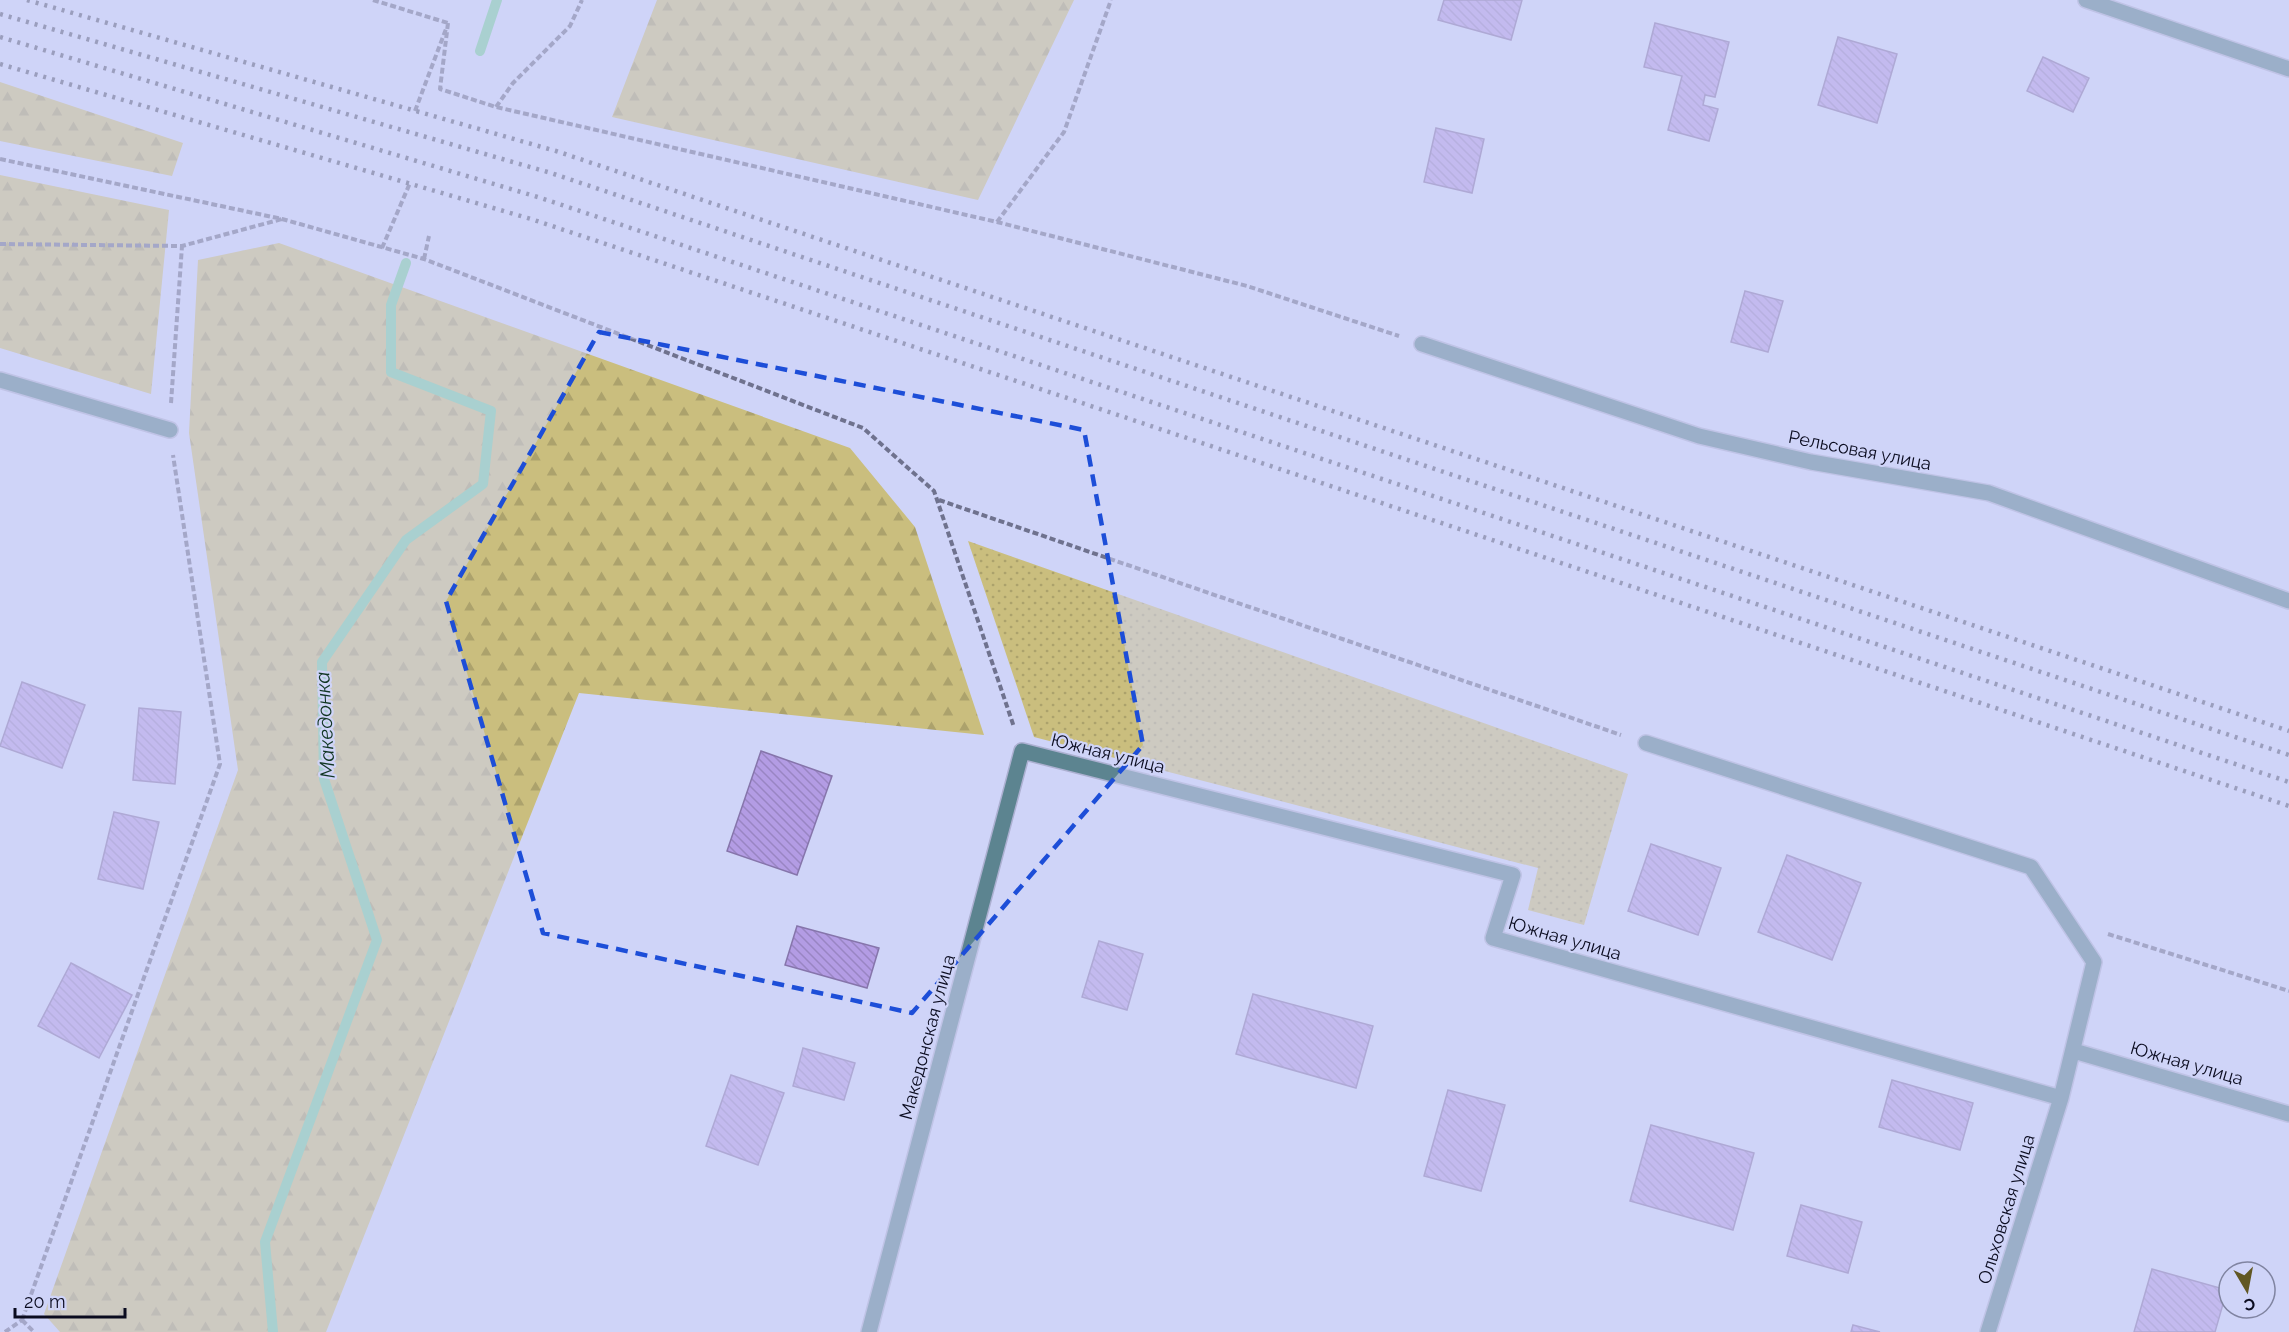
<svg xmlns="http://www.w3.org/2000/svg" width="2289" height="1332" font-family="Raleway,sans-serif">
	<style>
		.grass { fill: url(#grass-dots) }
		.forest { fill: url(#forest-firs) }
		.lines { fill: none; stroke-linecap: round; stroke-linejoin: round }
		.stream { stroke: #7acd9f; stroke-width: 10 }
		.building { fill: url(#building-back-hatch); stroke: #8675ab; stroke-width: 1.5 }
		.street-casing { stroke: #acb0d1; stroke-width: 18 }
		.path { stroke: #6f728e; stroke-width: 4; stroke-dasharray: 6 3; stroke-linecap: butt }
		.street { stroke: #5c8490; stroke-width: 15 }
		.rail { stroke: #5a5d77; stroke-width: 4.5; stroke-dasharray: 3 6; stroke-linecap: butt }
		.marked { fill: none; stroke: #1d4ed8; stroke-width: 4.5; stroke-dasharray: 12 8; stroke-linejoin: round }
		.labels { text-anchor: middle; dominant-baseline: central; stroke-width: 4.5; stroke-linejoin: round; paint-order: stroke }
		.street-label { font-size: 18px; fill: #0a0b1f; stroke: #cfd4f8 }
		.water-label { font-size: 20px; font-style: italic; fill: #113623; stroke: #cfd4f8 }
	</style>
	<defs>
		<pattern id="grass-dots" width="8" height="8" patternUnits="userSpaceOnUse" patternTransform="scale(1.5)"><rect width="8" height="8" fill="#cabe7e"/><path d="M2 2h.1M6 6h.1" fill="none" stroke="#aca26c" stroke-width="1.8" stroke-linecap="round"/></pattern>
		<pattern id="forest-firs" width="22" height="20" patternUnits="userSpaceOnUse" patternTransform="scale(1.5)"><rect width="22" height="20" fill="#cabe7e"/><path d="M5 1l3.5 6h-7zM16 11l3.5 6h-7z" fill="#aca26c"/></pattern>
		<pattern id="building-back-hatch" width="6" height="6" patternUnits="userSpaceOnUse" patternTransform="scale(1.5)"><rect width="6" height="6" fill="#b39ce4"/><path d="M-1 5l2 2M0 0l6 6M5-1l2 2" fill="none" stroke="#9985c3"/></pattern>
	</defs>
	<rect width="100%" height="100%" fill="#cfd4f8"/>
	<path class="grass" d="M968,541L1628,774L1584,925L1528,910L1538,868L1034,737Z"/>
	<path class="forest" d="M657,0H1074L978,200L612,117Z
		M0,82L183,143L172,176L0,141Z
		M0,175L169,210L151,394L0,348Z
		M279,243L850,448L915,527L984,735L579,693L326,1332H60L44,1314L238,770L189,433L198,260Z"/>
	<g class="lines">
		<path class="stream" d="M480,51L497,0
			M273,1332L265,1242L377,940L324,779L322,662L406,540L483,484L491,411L391,372V305L406,263"/>
	</g>
	<path class="building" d="M1444,0H1522L1511,40L1438,20Z
		M1655,23L1729,42L1715,97L1705,95L1703,105L1718,109L1709,141L1668,130L1682,76L1644,67Z
		M1838,37L1897,54L1877,123L1818,105Z
		M2043,57L2089,78L2073,112L2027,91Z
		M1436,128L1484,139L1472,193L1424,182Z
		M1745,291L1783,301L1768,352L1731,342Z
		M22,682L85,705L62,768L0,746Z
		M139,708L181,712L175,784L133,780Z
		M761,751L832,776L797,875L727,851Z
		M114,812L159,822L143,889L98,879Z
		M1651,844L1721,868L1698,935L1628,911Z
		M1787,855L1861,883L1832,960L1758,932Z
		M797,926L879,948L867,988L785,965Z
		M1099,941L1143,954L1127,1010L1082,997Z
		M71,963L132,995L99,1058L38,1026Z
		M1253,994L1373,1026L1356,1088L1236,1054Z
		M803,1048L855,1063L844,1100L793,1086Z
		M731,1075L784,1093L758,1165L706,1146Z
		M1892,1080L1973,1103L1960,1150L1879,1127Z
		M1448,1090L1505,1105L1481,1191L1424,1176Z
		M1651,1125L1754,1153L1733,1230L1630,1201Z
		M1801,1205L1862,1222L1848,1273L1787,1256Z
		M2152,1269L2227,1290L2215,1332H2134Z
		M1853,1325L1880,1332H1851Z"/>
	<g class="lines">
		<defs>
			<path id="street" d="M2086,0L2289,69
				M1422,344L1699,436L1811,462L1989,493L2289,601
				M0,380L170,430
				M1646,743L2031,867L2094,962L2061,1098L1988,1332
				M2074,1051L2289,1114
				M869,1332L1022,751L1513,875L1493,938L2061,1098"/>
		</defs>
		<use href="#street" class="street-casing"/>
		<path class="path" d="M373,0L448,23
			M448,23L440,89L496,107L997,222L1247,286L1399,336
			M496,107L513,83L570,26L582,0
			M415,111L446,29
			M0,159L282,219L424,259L863,428L934,491L1014,727
			M997,222L1064,132L1111,0
			M0,244L182,246L282,219
			M382,248L410,183
			M424,259L429,236
			M171,403L182,246
			M939,500L1621,735
			M2108,934L2289,991
			M22,1320L220,764L173,455
			M22,1320L34,1332
			M5,1332L22,1320"/>
		<use href="#street" class="street"/>
		<path class="rail" d="M27,0L556,151L2289,731
			M0,14L551,173L2289,755
			M0,37L541,198L2289,782
			M0,64L531,219L2289,806"/>
	</g>
	<path d="M0 0H2289V1332H0ZM599,332L1084,430L1143,745L912,1013L543,933L446,601Z" fill="#cfd4f8" fill-opacity=".55" fill-rule="evenodd"/>
	<path class="marked" d="M599,332L1084,430L1143,745L912,1013L543,933L446,601Z"/>
	<g class="labels">
		<g class="street-label">
			<text transform="translate(1860 450) rotate(11)">Рельсовая улица</text>
			<text transform="translate(1108 753) rotate(14)">Южная улица</text>
			<text transform="translate(1565 938) rotate(16)">Южная улица</text>
			<text transform="translate(927 1037) rotate(-75)">Македонская улица</text>
			<text transform="translate(2187 1063) rotate(16)">Южная улица</text>
			<text transform="translate(2006 1209) rotate(-73)">Ольховская улица</text>
		</g>
		<g class="water-label">
			<text transform="translate(325 725) rotate(-93)">Македонка</text>
		</g>
	</g>
	<g transform="translate(2247 1290) rotate(170)"><circle r="28" fill="#cfd4f8" stroke="#8084a1" stroke-width="1.5"/>
	<path d="M0-4.5L10 22L0 15L-10 22Z" fill="#615723"/>
	<text y="-9" font-size="16" font-weight="bold" text-anchor="middle" fill="#0a0b1f">С</text>
	</g>
	<path d="M15 1308v9h110v-9" fill="none" stroke="#0a0b1f" stroke-width="3"/>
	<text x="24" y="1308" font-size="18" fill="#0a0b1f" stroke="#cfd4f8" stroke-width="4.5" paint-order="stroke">20 m</text>
</svg>
